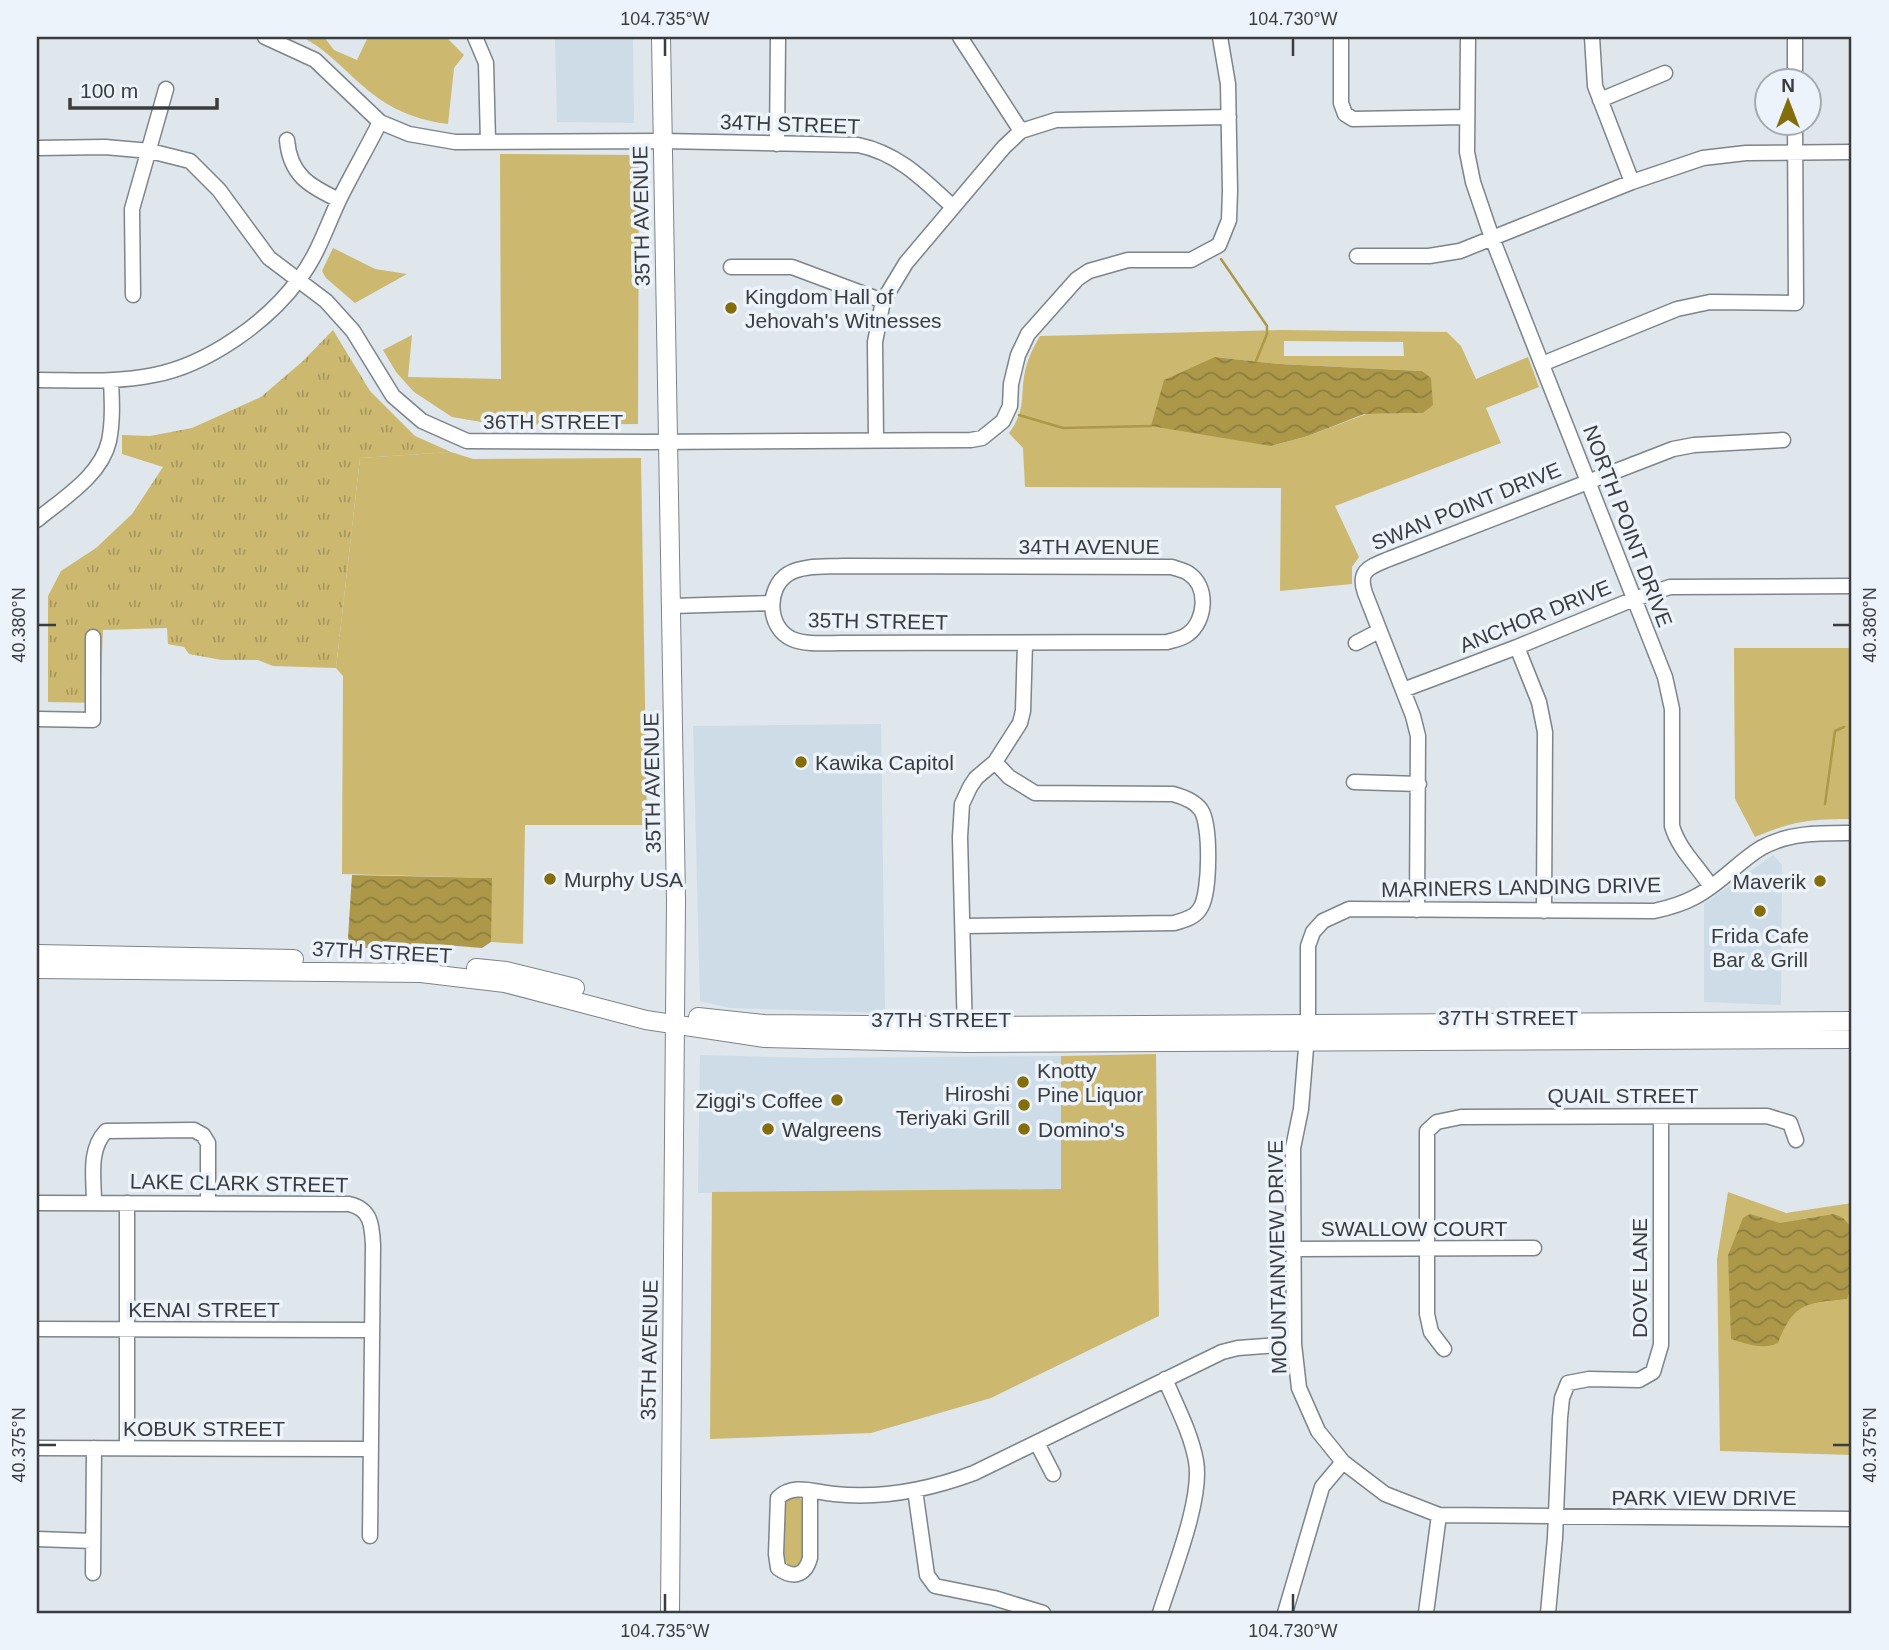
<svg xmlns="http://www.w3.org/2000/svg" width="1889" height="1650" font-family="Helvetica,sans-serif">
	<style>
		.built { fill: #cedce7 }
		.green { fill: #ccb86f; fill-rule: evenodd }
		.park { fill: url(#park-tufts) }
		.water { fill: url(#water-waves) }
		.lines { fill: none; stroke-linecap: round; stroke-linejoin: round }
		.stream { stroke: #ad9849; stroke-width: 2.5 }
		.minor-casing { stroke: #7d848a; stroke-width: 17 }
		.major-casing { stroke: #7d848a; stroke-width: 20 }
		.minor { stroke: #fff; stroke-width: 14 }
		.major { stroke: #fff; stroke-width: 18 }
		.ticks { fill: none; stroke: #3a3d40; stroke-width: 2.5 }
		.poi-dot { fill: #846e0c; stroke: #ecf3fa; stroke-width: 2.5 }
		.labels { text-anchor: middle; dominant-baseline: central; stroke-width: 7; stroke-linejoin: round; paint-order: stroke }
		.street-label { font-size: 21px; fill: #3a3d40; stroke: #ecf3fa }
		.poi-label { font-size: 21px; fill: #3a3d40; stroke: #ecf3fa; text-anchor: start }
		.neatline { fill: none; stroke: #3a3d40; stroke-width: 2.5 }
		.ticks-label { font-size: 18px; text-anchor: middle; fill: #3a3d40 }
	</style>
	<defs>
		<pattern id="park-tufts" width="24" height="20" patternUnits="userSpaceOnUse" patternTransform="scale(1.75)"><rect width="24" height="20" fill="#ccb86f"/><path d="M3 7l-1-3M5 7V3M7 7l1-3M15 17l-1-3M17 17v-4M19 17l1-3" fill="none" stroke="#a7975d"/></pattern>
		<pattern id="water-waves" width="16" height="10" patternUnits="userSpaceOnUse" patternTransform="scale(1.75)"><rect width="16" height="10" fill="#ad9849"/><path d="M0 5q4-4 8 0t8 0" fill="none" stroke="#8e7d3e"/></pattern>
	</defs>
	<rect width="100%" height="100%" fill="#dfe6ec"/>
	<path class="built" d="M555,37H633L634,123L557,122Z
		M881,724L885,1013L730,1008L700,1001L693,726Z
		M1773,855L1782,865L1781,1005L1704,1002V904Z
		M700,1055L812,1058L1061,1056V1189L698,1193Z"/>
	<path class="green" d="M302,37H324L334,50L357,60L368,37H440L448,39L464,55L454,68L448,124C423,121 399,113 378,98C351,79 332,52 302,37Z
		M500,154L639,155L638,424L499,425L452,417L414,392L396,372L383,350L412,335L408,377L501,379Z
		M333,248L375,269L407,274L355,303L326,278L322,271Z
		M1281,330L1447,332L1461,346L1476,379L1528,357L1539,387L1486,408L1501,443L1335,506L1359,557L1352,567V584L1280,591L1281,488L1025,487L1023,448L1009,433C1028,407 1019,395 1026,367C1029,356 1034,346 1040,336ZM1284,341L1403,342L1404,356H1284ZM1215,357L1280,364L1422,371L1423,413L1366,414L1308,436L1271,446Z
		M451,452L473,459L641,458L647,825H525L523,944L491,942V878L342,874L343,676L336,668L360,458Z
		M1734,648H1852V819C1812,819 1792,821 1755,837L1735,799Z
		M1156,1054L1159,1316L991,1398L871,1433L710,1439L712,1192L1061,1189V1056Z
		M1728,1192L1786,1213L1852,1203V1455L1720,1451L1717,1259Z
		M797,1494L804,1503V1558L799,1566L790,1567L782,1559L783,1502L786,1496Z"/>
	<path class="park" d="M333,330L370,391L415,436L451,452L360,458L336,668L273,666L258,660H222L189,654L184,647L168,644L167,628L103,630L100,703L48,702V596L61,571L96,548L132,514L163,467L122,454V435L150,436L192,428L261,397L303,361Z"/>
	<path class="water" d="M1215,357L1280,364L1422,371L1431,378L1433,405L1423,413L1364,414L1308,436L1271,446L1151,426L1164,380Z
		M352,875L492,878L491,942L482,948L445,945L394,950L352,947L348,938Z
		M1750,1214L1780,1223L1834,1214L1843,1218L1852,1228V1285L1847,1299C1805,1303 1794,1303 1778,1343C1763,1350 1746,1344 1731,1339L1728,1255L1743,1218Z"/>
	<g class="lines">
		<path class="stream" d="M1221,259L1267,326V334L1256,361
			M1019,415L1063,428L1151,426
			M1825,804L1835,731L1844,727"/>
		<defs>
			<path id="minor" d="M265,37L315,60L380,122L409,134L455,142L663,141L858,145C898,153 924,180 953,207
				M475,37L486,63L488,142
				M960,37L1021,131
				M1341,37V103L1345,114L1353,119L1466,117
				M1468,37L1467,152L1473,182L1492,238L1665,677L1672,709V826C1679,850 1698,866 1711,887
				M1592,37L1595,86L1632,182
				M1795,37V80
				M1600,100L1665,73
				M287,140C290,175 309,186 339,200
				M777,144L778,37
				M37,148L105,147L150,151L190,161L219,190L269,258L326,301L353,331L393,396L422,421L467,441L646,442L971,440L982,438L1003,421L1010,406L1011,384L1018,355L1028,334L1077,279L1089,271L1128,260H1191L1219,245L1229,220L1230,191L1228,84L1220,37
				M1357,256H1429L1460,251L1632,182L1703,158L1746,153L1852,152
				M731,267H792L883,301
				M133,295L132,209L166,89
				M1542,364L1677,309L1710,302L1796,303L1795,122
				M37,380C76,380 116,383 154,375C207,365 268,322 299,279C318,255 327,225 340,198C353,172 367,148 380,122
				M876,440L875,342L883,301L906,263L1004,147L1021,131L1056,120L1229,117
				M37,520C62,499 101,476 109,441C113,421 112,401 111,381
				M843,566L1172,567C1177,569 1183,570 1188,573C1209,586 1206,621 1188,634C1182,639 1174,640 1167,642L841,643C825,643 806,645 792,639C767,628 766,588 788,574C803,565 825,567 843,566Z
				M671,606L772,603
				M1356,643L1379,631
				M1517,647L1539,702L1545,732L1544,911
				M1403,690L1517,647L1634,599L1670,587L1852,586
				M37,719L93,720V637
				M1354,782L1419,784
				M1852,833C1822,833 1789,832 1761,848C1738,862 1720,884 1695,897C1682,904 1668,908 1654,911L1349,909L1323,921L1313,932L1308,946V1024L1301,1109L1293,1148L1294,1344L1299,1388L1318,1431L1343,1462L1385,1494L1439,1515L1852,1519
				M1417,910L1418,736L1413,716L1365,593C1357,570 1370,567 1389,559L1673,449L1694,445L1783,440
				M963,926L1174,923C1185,920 1196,917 1201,907C1210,891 1211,825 1201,810C1195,801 1184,797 1173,794L1035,793L1009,777L995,762
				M965,1035L960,837L962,804L970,787L976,778L995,762L1020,723L1023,711L1025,643
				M37,1203L349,1204C371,1209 372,1225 373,1245L370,1536
				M94,1203C94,1178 88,1150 106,1131L194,1130L203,1135L208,1143V1203
				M1295,1249L1534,1248
				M37,1329L372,1330
				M1444,1349L1431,1332L1427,1314V1131L1437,1122L1461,1117L1767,1116L1790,1123L1796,1140
				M1037,1443L1053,1474
				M37,1448L371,1449
				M127,1448V1203
				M915,1490L927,1575L935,1586L994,1598L1043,1613
				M810,1491V1558C805,1576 793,1579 778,1568L776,1554L778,1498C793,1483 814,1492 834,1494C881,1499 931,1489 974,1473L1222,1352L1238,1348L1294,1344
				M37,1539L93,1541
				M93,1573L94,1448
				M1160,1613C1172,1574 1203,1499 1196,1461C1191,1433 1176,1405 1165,1379
				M1285,1613L1322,1487L1343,1462
				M1426,1613L1439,1515
				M1548,1613L1555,1538L1560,1418L1562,1398L1568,1383L1589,1379L1639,1380L1653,1372L1661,1345V1117"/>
			<path id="major" d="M661,37L676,900L670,1613
				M37,954L294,959
				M476,968L506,971L575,988
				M37,969L421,973L505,983L646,1020L765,1038L966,1043L1852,1039
				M698,1017L764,1024L965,1026L1852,1021"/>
		</defs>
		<use href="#minor" class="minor-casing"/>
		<use href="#major" class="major-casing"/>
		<use href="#minor" class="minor"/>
		<use href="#major" class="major"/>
	</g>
	<path class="ticks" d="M665,38V56M1293,38V56M38,625H56M1833,625H1850M38,1445H56M1833,1445H1850M665,1594V1612M1293,1594V1612"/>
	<g class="poi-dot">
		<circle cx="731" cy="308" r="7"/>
		<circle cx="801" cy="762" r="7"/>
		<circle cx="550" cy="879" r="7"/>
		<circle cx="1820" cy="881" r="7"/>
		<circle cx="1760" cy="911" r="7"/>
		<circle cx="1023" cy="1082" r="7"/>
		<circle cx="837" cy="1100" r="7"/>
		<circle cx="1024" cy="1105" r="7"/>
		<circle cx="768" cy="1129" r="7"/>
		<circle cx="1024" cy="1129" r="7"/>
	</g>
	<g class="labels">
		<g class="street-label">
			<text transform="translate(790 124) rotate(2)">34TH STREET</text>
			<text transform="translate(641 216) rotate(-91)">35TH AVENUE</text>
			<text x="553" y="421">36TH STREET</text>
			<text transform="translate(1466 506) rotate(-22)">SWAN POINT DRIVE</text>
			<text transform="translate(1628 526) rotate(69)">NORTH POINT DRIVE</text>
			<text x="1089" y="546">34TH AVENUE</text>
			<text transform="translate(1535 616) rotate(-22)">ANCHOR DRIVE</text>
			<text transform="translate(878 621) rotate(1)">35TH STREET</text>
			<text transform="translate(652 783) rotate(-91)">35TH AVENUE</text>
			<text transform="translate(1521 887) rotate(-1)">MARINERS LANDING DRIVE</text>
			<text transform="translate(382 952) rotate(3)">37TH STREET</text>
			<text x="1508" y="1017">37TH STREET</text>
			<text x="941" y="1019">37TH STREET</text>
			<text x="1623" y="1095">QUAIL STREET</text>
			<text transform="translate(239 1183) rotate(1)">LAKE CLARK STREET</text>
			<text x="1414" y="1228">SWALLOW COURT</text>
			<text transform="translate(1277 1257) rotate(-91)">MOUNTAINVIEW DRIVE</text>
			<text transform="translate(1639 1278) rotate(-90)">DOVE LANE</text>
			<text x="204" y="1309">KENAI STREET</text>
			<text transform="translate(649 1350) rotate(-89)">35TH AVENUE</text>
			<text x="204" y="1428">KOBUK STREET</text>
			<text x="1704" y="1497">PARK VIEW DRIVE</text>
		</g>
		<g class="poi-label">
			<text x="745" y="296">Kingdom Hall of<tspan x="745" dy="24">Jehovah's Witnesses</tspan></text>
			<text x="815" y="762">Kawika Capitol</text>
			<text x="564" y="879">Murphy USA</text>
			<text x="1806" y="881" text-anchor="end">Maverik</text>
			<text x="1760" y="935" text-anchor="middle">Frida Cafe<tspan x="1760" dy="24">Bar &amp; Grill</tspan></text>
			<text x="1037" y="1070">Knotty<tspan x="1037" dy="24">Pine Liquor</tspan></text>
			<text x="1010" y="1093" text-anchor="end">Hiroshi<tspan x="1010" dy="24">Teriyaki Grill</tspan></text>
			<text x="823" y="1100" text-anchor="end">Ziggi's Coffee</text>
			<text x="782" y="1129">Walgreens</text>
			<text x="1038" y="1129">Domino's</text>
		</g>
	</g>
	<rect width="1889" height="1650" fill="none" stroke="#ecf3fa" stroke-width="77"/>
	<g transform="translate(1788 102)"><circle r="33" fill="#ecf3fa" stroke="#a5aab0" stroke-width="2"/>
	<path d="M0-5L12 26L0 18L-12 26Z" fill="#846e0c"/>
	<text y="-10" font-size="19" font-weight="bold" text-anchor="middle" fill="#3a3d40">N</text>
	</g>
	<path d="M70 98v10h147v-10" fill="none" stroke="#3a3d40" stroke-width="3.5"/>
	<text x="80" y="98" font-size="21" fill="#3a3d40" stroke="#ecf3fa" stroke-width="5" paint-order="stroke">100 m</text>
	<rect x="38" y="38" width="1812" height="1574" class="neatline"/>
	<g class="ticks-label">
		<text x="665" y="25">104.735°W</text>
		<text x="1293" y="25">104.730°W</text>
		<text transform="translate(19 625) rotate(-90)" y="6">40.380°N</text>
		<text transform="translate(1870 625) rotate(-90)" y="6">40.380°N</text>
		<text transform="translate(19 1445) rotate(-90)" y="6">40.375°N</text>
		<text transform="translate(1870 1445) rotate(-90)" y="6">40.375°N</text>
		<text x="665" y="1637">104.735°W</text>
		<text x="1293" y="1637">104.730°W</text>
	</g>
</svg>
